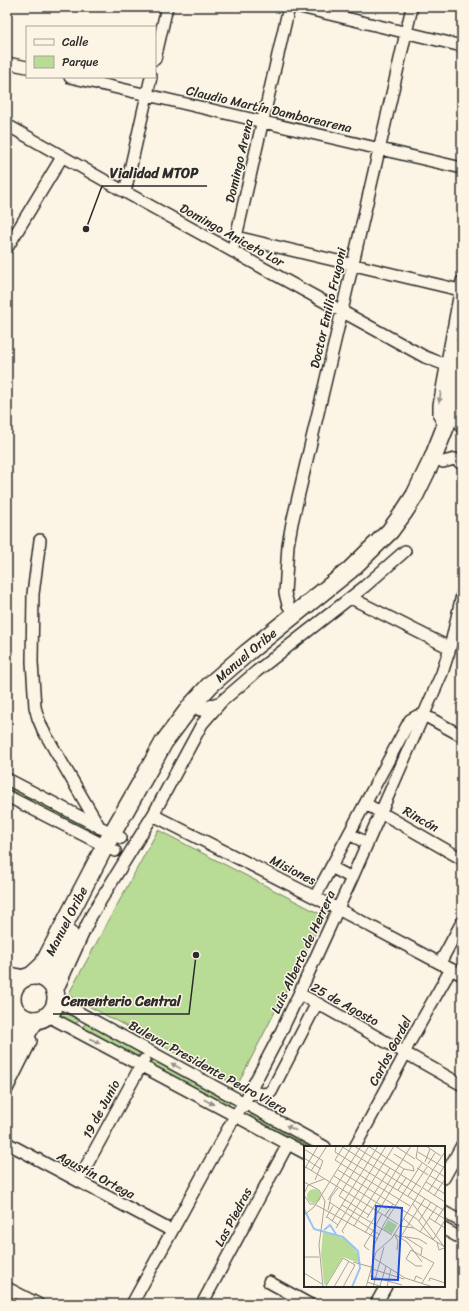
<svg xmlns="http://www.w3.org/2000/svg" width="469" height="1311" font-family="Sriracha,sans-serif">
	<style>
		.green { fill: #b8db95; stroke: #728360 }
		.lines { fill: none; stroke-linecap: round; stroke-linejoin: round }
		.minor-casing { stroke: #2b2b2b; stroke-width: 14 }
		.highway-casing { stroke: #2b2b2b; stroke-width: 20 }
		.minor { stroke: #fcf5e5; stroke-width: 11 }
		.highway { stroke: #fcf5e5; stroke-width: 17 }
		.oneway { fill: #949088 }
		.labels { text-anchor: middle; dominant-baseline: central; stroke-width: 3; stroke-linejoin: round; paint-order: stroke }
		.street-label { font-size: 13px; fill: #2b2b2b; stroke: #fcf5e5 }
		.inset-river { fill: none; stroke: #99c5f2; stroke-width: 2 }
		.inset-road { fill: none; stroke: #a8a49b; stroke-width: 1 }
		.view { fill: #1d4ed8; fill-opacity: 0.15; stroke: #1d4ed8; stroke-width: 2 }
		.inset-edge { fill: none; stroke: #2b2b2b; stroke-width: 2 }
		.leader { fill: none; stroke: #2b2b2b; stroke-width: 1.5 }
		.callout-dot { fill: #2b2b2b; stroke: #fcf5e5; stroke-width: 1.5 }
		.callout-label { font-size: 14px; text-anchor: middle; font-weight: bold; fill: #2b2b2b; stroke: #fcf5e5; stroke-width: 3; stroke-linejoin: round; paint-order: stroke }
	</style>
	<rect width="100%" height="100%" fill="#fcf5e5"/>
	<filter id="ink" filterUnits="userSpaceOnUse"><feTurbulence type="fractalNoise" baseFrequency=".025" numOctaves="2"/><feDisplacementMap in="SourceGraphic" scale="8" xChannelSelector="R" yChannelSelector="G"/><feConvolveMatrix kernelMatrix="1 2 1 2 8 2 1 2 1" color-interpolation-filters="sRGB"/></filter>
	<g filter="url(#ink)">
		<path class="green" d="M7,783L94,829L95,832L90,833L7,790Z
			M158,830L324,916L237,1086L68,995Z
			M62,1008L78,1017V1022L74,1024L58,1016Z
			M85,1021L138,1050L139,1055L135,1057L81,1027L85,1025Z
			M156,1060L229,1100V1105L226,1107L151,1066L153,1061Z
			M254,1114L315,1147H305L249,1118L251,1115Z"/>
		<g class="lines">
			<defs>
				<path id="minor" d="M300,7L462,46
					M155,59L167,7
					M7,63L27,67
					M70,77L462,168
					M7,125L125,192L425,357L446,365
					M125,192L151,77
					M236,237L460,290
					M7,248L62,157
					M232,251L236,237L289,7
					M455,402L458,417L462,428
					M445,428L439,415V405L462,281
					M443,462L455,459L462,464
					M40,540L33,594L32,662L35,707L38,718L43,730L100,828
					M351,598L450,648
					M294,614L288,605L285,593L288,545L292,523L335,341L412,7
					M200,710L218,703
					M7,779L121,838
					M7,796L115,851
					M366,804L462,859
					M153,815L338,909L462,975
					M349,834L367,843
					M331,867L352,878
					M315,897L410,720L417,716L424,715L462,736
					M440,963L462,922
					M7,972L28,977
					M56,993L91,916L153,815L202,724L222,701L257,671L364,587L405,551
					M299,994L317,1003L462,1085
					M7,999L12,1003
					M56,1000L325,1147
					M48,1016L305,1153
					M7,1089L31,1041
					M250,1092L264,1094L271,1092L317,1003
					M7,1143L172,1231
					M355,1147L403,1058L408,1045L451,969
					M444,1178L462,1145
					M78,1181L144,1060
					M444,1212L462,1222
					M444,1229L462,1239
					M269,1282L309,1304
					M7,1288L38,1304
					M132,1304L235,1116L244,1103L279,1036L299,994L352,878L442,673L450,648L462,595
					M202,1304L288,1144
					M376,1304L386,1286"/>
				<g id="highway">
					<circle cx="34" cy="998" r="22"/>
					<path id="s1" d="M31,976L43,965L105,846L154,760L164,742L191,706L210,685L248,652L350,570L390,531L404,512L415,495L433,458L448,420L462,348"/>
					<path d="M54,988V971L70,935"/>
					<path d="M7,1047C13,1037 17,1024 17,1013"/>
					<path d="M7,1068L30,1028L36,1020"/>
				</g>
			</defs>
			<use href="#minor" class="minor-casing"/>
			<use href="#highway" class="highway-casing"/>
			<use href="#minor" class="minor"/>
			<use href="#highway" class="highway"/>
		</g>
		<defs><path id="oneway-solid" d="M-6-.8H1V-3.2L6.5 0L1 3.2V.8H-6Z"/></defs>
		<g class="oneway">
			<use href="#oneway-solid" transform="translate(440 397) rotate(101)"/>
			<use href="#oneway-solid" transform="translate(95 1041) rotate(28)"/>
			<use href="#oneway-solid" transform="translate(176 1066) rotate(-151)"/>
			<use href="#oneway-solid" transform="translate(209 1102) rotate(28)"/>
			<use href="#oneway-solid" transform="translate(291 1128) rotate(-152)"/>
		</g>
	</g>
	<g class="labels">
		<g class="street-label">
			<text transform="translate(269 109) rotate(13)">Claudio Martín Damborearena</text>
			<text transform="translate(239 161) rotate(-77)">Domingo Arena</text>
			<text transform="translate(232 235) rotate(29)">Domingo Aniceto Lor</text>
			<text transform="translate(328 308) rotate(-77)">Doctor Emilio Frugoni</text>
			<text stroke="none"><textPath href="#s1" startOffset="390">Manuel Oribe</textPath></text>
			<text transform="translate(421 819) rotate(30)">Rincón</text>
			<text transform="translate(293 870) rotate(27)">Misiones</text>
			<text stroke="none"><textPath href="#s1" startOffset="66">Manuel Oribe</textPath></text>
			<text transform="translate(303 952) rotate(-65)">Luis Alberto de Herrera</text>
			<text transform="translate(345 1004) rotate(29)">25 de Agosto</text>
			<text transform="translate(390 1051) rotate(-62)">Carlos Gardel</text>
			<text transform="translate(208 1067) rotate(29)">Bulevar Presidente Pedro Viera</text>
			<text transform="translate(101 1109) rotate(-62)">19 de Junio</text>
			<text transform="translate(96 1175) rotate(28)">Agustín Ortega</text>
			<text transform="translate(233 1217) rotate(-62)">Las Piedras</text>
		</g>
	</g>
	<g transform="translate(304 1146)">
		<rect width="141" height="141" fill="#fcf5e5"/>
		<path d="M3 50a7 7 0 1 1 14 0a7 7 0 1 1-14 0ZM84,74L93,79L88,88L79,83ZM19,85L41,93L55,108V117L39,111L22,139L20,138L17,108Z" fill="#b8db95"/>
		<path class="inset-river" d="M0,63L10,83L39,91L54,105L56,122L48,141M20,84L26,79L32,88"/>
		<path class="inset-road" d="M32,0L31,6L141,73M37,0L141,65M50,0L117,41M64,0L100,23L110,25L109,20M65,0L35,50L65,69M91,0L111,13M122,0L137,10M39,1L31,14L106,60M0,3L19,15L11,34M114,6L141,22M90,8L109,20M0,12L17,23M121,16L126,3M124,18L131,7M0,20L94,78M113,22L124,29M0,24L14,0M34,24L113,73L129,93M130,24L141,31M7,25L23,0M128,25L141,6M125,29L141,39M30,30L83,63M0,36L15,44L21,55L15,99L19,141M122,36L141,48M119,42L141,56M94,44L102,32M124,46L141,19M0,48L4,39L20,33M0,49L6,58H12M104,50L123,21M130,50L141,33M24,54L57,0M25,56L76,89M109,58L141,102M12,59L74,93M38,59L88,89M24,64L27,51L34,42M0,69L10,61L48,0M81,70L89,58M23,71L34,79M22,72L29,60M63,72L107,0M125,72L141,82M100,73L110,82M28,75L74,0M115,75L127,56M131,76L141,60M72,79L78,68M50,80L86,22M96,80L110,82L141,101M32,82L82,0M116,86L133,60M40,87L38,85L90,0M61,87L100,23M90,88L103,96L118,116M91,89L94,95L93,104M95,90L115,93L123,98M101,91L118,102L117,109M96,92L121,52M129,94L141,74M133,96L135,104L140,102M65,104L60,100L72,80M107,104L130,117L118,137M107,104L102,113L112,120H118M69,109L71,97L80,78L118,17M0,111H15M71,113L101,132L129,141M49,116L67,121M68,123L100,133M0,127L18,138M66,130L98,139M110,135L112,130L118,133M125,135L126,132L141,137M63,136L79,141M22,140L39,112M76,140L82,120M30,141L45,115M39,141L51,119L39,112M62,141L72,106L88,92L129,24L112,12L114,0M69,141L80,101M83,141L87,123"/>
		<path class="view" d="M72,60L98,62L94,134L68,133Z"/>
		<rect width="141" height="141" class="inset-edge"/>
	</g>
	<path class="leader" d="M86 229L102 186H207M196 955L189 1014H53"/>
	<g class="callout-dot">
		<circle cx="86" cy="229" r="4"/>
		<circle cx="196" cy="955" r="4"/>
	</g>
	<g class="callout-label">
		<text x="154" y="178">Vialidad MTOP</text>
		<text x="121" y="1006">Cementerio Central</text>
	</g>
	<rect width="469" height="1311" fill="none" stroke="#fcf5e5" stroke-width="24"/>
	<rect x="12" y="12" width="445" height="1287" fill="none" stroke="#2b2b2b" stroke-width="1.5" filter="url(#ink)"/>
	<rect x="26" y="26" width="130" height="52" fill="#fcf5e5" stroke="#a8a49b"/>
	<rect x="34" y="39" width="20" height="6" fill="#fcf5e5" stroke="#a8a49b"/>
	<text x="62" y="46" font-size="12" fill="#2b2b2b">Calle</text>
	<rect x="34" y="56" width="20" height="12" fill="#b8db95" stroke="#a8a49b"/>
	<text x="62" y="66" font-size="12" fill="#2b2b2b">Parque</text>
</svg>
